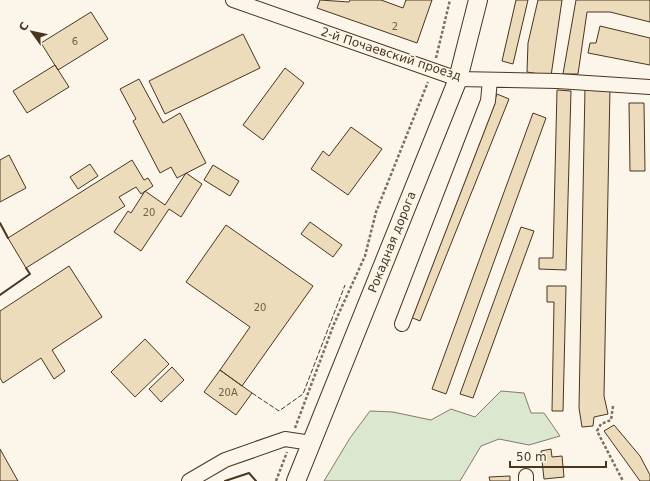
<svg xmlns="http://www.w3.org/2000/svg" width="650" height="481" font-family="'DejaVu Sans',sans-serif">
	<style>
		.green { fill: #dce7d0; stroke: #887966 }
		.building { fill: #ecdcbc; stroke: #4a3520 }
		.lines { fill: none; stroke-linecap: round; stroke-linejoin: round }
		.minor-casing { stroke: #4a3520; stroke-width: 16 }
		.major-casing { stroke: #4a3520; stroke-width: 20 }
		.path { stroke: #7f6f5c; stroke-width: 2.5; stroke-dasharray: 3 2; stroke-linecap: butt }
		.minor { stroke: #fbf6e9; stroke-width: 14 }
		.major { stroke: #fbf6e9; stroke-width: 18 }
		.fence { stroke: #4a3520; stroke-width: 1; stroke-dasharray: 5 2; stroke-linecap: butt }
		.wall { stroke: #4a3520; stroke-width: 2 }
		.labels { text-anchor: middle; dominant-baseline: central; stroke-width: 3; stroke-linejoin: round; paint-order: stroke }
		.number-label { font-size: 10px; fill: #725f47 }
		.street-label { font-size: 12px; fill: #4a3520; stroke: #fbf6e9 }
	</style>
	<rect width="100%" height="100%" fill="#fbf6e9"/>
	<path class="green" d="M501,391L524,393L531,413H544L560,436L529,445L499,439L481,446L460,481H324L350,438L370,411L393,412L431,420L451,409L475,417Z"/>
	<path class="building" d="M320,0L349,2L350,0H381L403,8L406,0H432L417,43L317,8Z
		M516,0H528L513,64L502,61Z
		M538,0H562L551,76L527,72L528,43Z
		M576,0H650V22L610,12H587L578,74H563Z
		M91,12L108,39L58,70L41,43Z
		M600,26L650,38V65L588,53L590,43H596Z
		M243,34L260,68L165,114L149,81Z
		M55,65L69,87L27,113L13,91Z
		M285,68L304,83L263,140L243,125Z
		M139,79L163,123L180,113L206,163L177,178L171,167L160,173L133,121L136,119L120,89Z
		M585,87L610,88L604,396L608,414L594,417L593,426L582,427L579,408Z
		M557,90L571,91L566,270L539,269V258H553Z
		M497,94L509,99L420,321L408,316Z
		M629,103H644L645,171H630Z
		M533,113L546,118L446,394L432,389Z
		M351,127L382,149L348,195L311,169L323,151L329,156Z
		M9,155L26,188L0,202V160Z
		M132,160L144,180L148,178L153,186L141,194L136,187L119,197L125,206L26,268L8,238Z
		M90,164L98,176L78,189L70,177Z
		M213,165L239,181L230,196L204,180Z
		M186,173L202,184L181,217L169,209L141,251L114,232L128,211L131,213L145,191L165,205Z
		M310,222L342,245L333,257L301,234Z
		M226,225L313,286L242,386L220,370L250,327L186,282Z
		M521,227L534,231L473,398L460,394Z
		M69,266L102,317L52,350L65,371L54,379L41,358L3,383L0,378V311Z
		M547,286H566L563,411H552L554,302H547Z
		M145,339L169,364L135,397L111,372Z
		M172,367L184,380L161,402L149,389Z
		M220,370L252,393L236,415L204,392Z
		M614,425L640,456L650,475V481H640L604,431Z
		M0,449L18,481H0Z
		M551,449L552,457L562,456L564,477L544,479L541,451Z
		M510,476V481H490L489,477Z"/>
	<g class="lines">
		<defs>
			<path id="minor" d="M233,0L458,79L557,81L650,87
				M402,324L488,101L490,80
				M526,476V481
				M189,481L225,460L285,439L311,443"/>
			<path id="major" d="M296,481L458,79L478,0"/>
		</defs>
		<use href="#minor" class="minor-casing"/>
		<use href="#major" class="major-casing"/>
		<path class="path" d="M436,58L450,0
			M613,406L611,420L601,424L597,431L623,481
			M295,428L334,324L365,256L376,212L428,82
			M276,481L287,452"/>
		<use href="#minor" class="minor"/>
		<use href="#major" class="major"/>
		<path class="fence" d="M252,393L279,411L303,394L345,285"/>
		<path class="wall" d="M0,223L8,238
			M0,295L30,274L26,268
			M225,481L249,473L256,481"/>
	</g>
	<g class="labels">
		<g class="number-label">
			<text x="395" y="26">2</text>
			<text x="75" y="41">6</text>
			<text x="149" y="212">20</text>
			<text x="260" y="307">20</text>
			<text x="228" y="392">20А</text>
		</g>
		<g class="street-label">
			<text transform="translate(391 54) rotate(18)">2-й Почаевский проезд</text>
			<text transform="translate(392 242) rotate(-68)">Рокадная дорога</text>
		</g>
	</g>
	<g transform="translate(32 32) rotate(303)" stroke="#fbf6e9" stroke-width="3" paint-order="stroke">
	<path d="M0-3L7 15L0 10L-7 15Z" fill="#4a3520"/>
	<text y="-6" font-size="11" font-weight="bold" text-anchor="middle" fill="#4a3520">С</text>
	</g>
	<path d="M510 461v6h96v-6" fill="none" stroke="#4a3520" stroke-width="2"/>
	<text x="516" y="461" font-size="12" fill="#4a3520" stroke="#fbf6e9" stroke-width="3" paint-order="stroke">50 m</text>
</svg>
